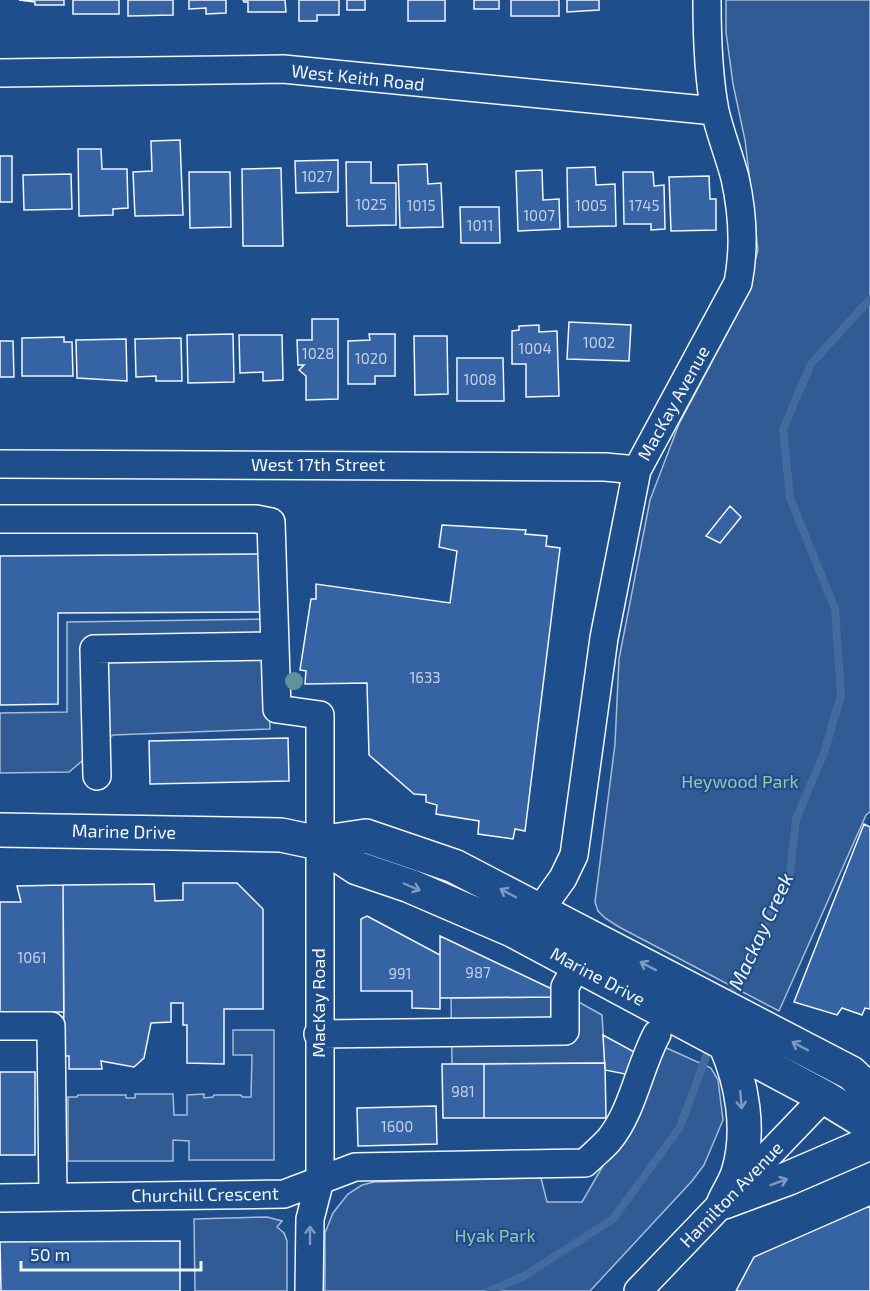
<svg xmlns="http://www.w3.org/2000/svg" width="870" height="1291" font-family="'Exo 2',sans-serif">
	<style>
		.built { fill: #305b95; stroke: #a8bbd7; stroke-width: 1.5 }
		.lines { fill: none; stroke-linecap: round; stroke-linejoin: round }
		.stream { stroke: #446ba0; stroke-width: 8 }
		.building { fill: #3563a3; stroke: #f2f6ff; stroke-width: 1.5 }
		.minor-casing { stroke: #f2f6ff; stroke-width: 30 }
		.major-casing { stroke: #f2f6ff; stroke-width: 36 }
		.minor { stroke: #1f4e8c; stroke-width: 27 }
		.major { stroke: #1f4e8c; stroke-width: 33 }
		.tree { fill: #61919a }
		.oneway { stroke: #7e9ac0 }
		.labels { text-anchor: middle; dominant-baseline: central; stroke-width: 4.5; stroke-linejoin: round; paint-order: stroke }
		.number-label { font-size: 15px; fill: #c3d1e8 }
		.street-label { font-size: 18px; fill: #f2f6ff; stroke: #1f4e8c }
		.park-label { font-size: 18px; fill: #97c8a6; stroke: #1f4e8c }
		.water-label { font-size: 20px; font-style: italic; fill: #f2f6ff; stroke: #1f4e8c }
	</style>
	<rect width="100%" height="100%" fill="#1f4e8c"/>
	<path class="built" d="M726,0H870V812L866,815L779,1011L619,927L605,918L598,911L595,902L615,744L619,659L650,500L679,424L743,303L758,250L745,140L733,84L726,32Z
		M266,619L270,729L113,735L69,772L0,773V713L67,712V622Z
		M551,997L577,1001L602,1015L605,1063L452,1064L451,998Z
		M233,1030H274V1160H189V1141L173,1140V1161H68V1097H77L78,1095H126V1098H135V1094H173L174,1115H187V1095L204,1094V1098L213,1097L214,1095H241L242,1097H251L252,1055H233Z
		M662,1046L711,1068L718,1080L723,1120L704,1165L692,1181L590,1291H325V1233L333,1213L348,1194L362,1185L374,1182L541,1178L547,1202H582L625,1128Z
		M267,1217L282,1221L277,1227L284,1233L287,1241V1291H195L194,1219Z"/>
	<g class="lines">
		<path class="stream" d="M727,1002L790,873L796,819L824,753L841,695L835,609L790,498L783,429L811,364L870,299
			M490,1291L524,1276L613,1219L680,1127L710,1046"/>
	</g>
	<path class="building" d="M19,0H64V5H35V2Z
		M73,0H119V14H73Z
		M128,0H173V15L128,16Z
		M189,0H226V13L206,14V8L189,9Z
		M243,0H285L286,12H248V2H244Z
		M299,0H339V15H317V21H299Z
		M347,0H365V10H347Z
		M408,0H445V21H408Z
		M474,0H499V9H474Z
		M511,0H559V16H511Z
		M567,0H599V10L567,12Z
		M180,140L183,215L135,216L133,172L152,171L151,141Z
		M78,149H101L102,169H127L128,208L113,209V215L79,216Z
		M0,156H12V202H0Z
		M338,160V192L296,193L295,161Z
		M346,162H371V183H396V225L347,226Z
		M427,164L428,184L441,183L443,227L400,228L398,165Z
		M595,167L596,185L615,184L616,226L568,227L567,168Z
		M281,168L283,246H243L242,169Z
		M542,170L543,200L559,199L560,229L518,231L516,171Z
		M189,172H230L231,227L190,228Z
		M623,172H653L654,186L664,185L665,229L651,230V224H624Z
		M71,174L72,209L24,210L23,175Z
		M709,176L710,199H716V230L671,231L669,177Z
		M460,207H499L500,243H461Z
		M312,319H338V399L306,400V376L299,370L304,365H298L297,340H312Z
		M569,322L631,325L629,361L567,359Z
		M539,325V332L557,331L559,396L526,397V364H512V331L519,330V326Z
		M233,334L234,382L188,383L187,335Z
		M369,334H395V376H375V384H348V341L370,340Z
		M239,335H282L283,380L263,381V372L240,373Z
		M414,336H447L448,394L415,395Z
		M64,337V342H72L73,376H22V338Z
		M181,338L182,381H156V376L136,377L135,339Z
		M126,339L127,381L77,378L76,340Z
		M0,341H13L14,377H0Z
		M457,358H503L504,401H457Z
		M730,506L741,517L720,543L706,536Z
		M442,525L526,530L525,534L547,536L546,546L560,548L525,831L515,829L513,839L478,834L479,821L436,814L437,805L426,802V795L414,794L369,755L367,683L305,684L306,671L300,670L311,599H316V584L450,603L457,551L439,547Z
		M264,554V612L58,613V704L0,705V556Z
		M288,738L289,781L150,784L149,741Z
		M864,824L870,827V1009L865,1008L862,1015L842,1008L837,1015L794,1002Z
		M183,883H237L263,909V1009H224V1064L187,1063V1025H183V1003H171V1022L151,1023L144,1058L134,1067L101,1061L102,1069H69V1056H64L63,885L154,884L155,901L183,900Z
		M63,885L64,1012H0V902H21L17,886Z
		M367,916L440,955V1009L412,1008V991H361V919Z
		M440,936L552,989L551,997L440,998Z
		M603,1035L638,1054L630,1075L605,1070Z
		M605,1063L606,1118H484V1064Z
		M442,1064H484V1118H443Z
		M0,1072H35V1155H0Z
		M436,1106L437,1144L358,1146L357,1108Z
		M870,1206V1291H736L754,1257Z
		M180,1241V1291H1L0,1242Z"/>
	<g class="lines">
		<defs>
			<path id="minor" d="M0,73L283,69L715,111
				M0,464L605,467L637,470
				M0,519H256L271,522L277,709L320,715V1180L310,1219L309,1291
				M97,776L94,649L275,646
				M540,910L563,878L574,855L604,638L637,470L738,283C745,247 743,214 735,178C729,155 720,133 715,111C708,75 707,37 707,0
				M0,1026H51L53,1197
				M318,1034L565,1031V987L577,965
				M0,1198L284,1194L355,1167L585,1163C593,1155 602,1148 609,1140C633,1111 639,1067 657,1034
				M638,1291L824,1097"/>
			<path id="major" d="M0,830L281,835L319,843L357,868L410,886L512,930L824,1097L870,1125
				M319,843L366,836L454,866L851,1073L870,1091
				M724,1202C728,1193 735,1183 738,1173C751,1131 742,1082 725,1044
				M724,1202L789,1178L870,1143"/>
		</defs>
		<use href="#minor" class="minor-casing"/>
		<use href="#major" class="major-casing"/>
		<use href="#minor" class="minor"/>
		<use href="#major" class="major"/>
	</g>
	<circle class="tree" cx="294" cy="681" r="9"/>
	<defs><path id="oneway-shaft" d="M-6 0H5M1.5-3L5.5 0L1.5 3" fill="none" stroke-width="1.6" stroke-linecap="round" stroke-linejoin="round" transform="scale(1.5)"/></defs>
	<g class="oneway">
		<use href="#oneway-shaft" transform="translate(412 887) rotate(23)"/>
		<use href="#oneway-shaft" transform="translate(508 893) rotate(-152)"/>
		<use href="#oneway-shaft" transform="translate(648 966) rotate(-153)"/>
		<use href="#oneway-shaft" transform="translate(800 1046) rotate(-152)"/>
		<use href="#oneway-shaft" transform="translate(741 1100) rotate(85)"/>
		<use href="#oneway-shaft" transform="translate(779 1182) rotate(-20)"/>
		<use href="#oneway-shaft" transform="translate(310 1235) rotate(-90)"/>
	</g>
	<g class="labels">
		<g class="number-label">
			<text x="317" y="176">1027</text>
			<text x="371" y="204">1025</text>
			<text x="421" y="205">1015</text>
			<text x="591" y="205">1005</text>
			<text x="644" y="205">1745</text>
			<text x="539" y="215">1007</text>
			<text x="480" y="225">1011</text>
			<text x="599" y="342">1002</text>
			<text x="535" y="348">1004</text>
			<text x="318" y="353">1028</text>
			<text x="371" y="358">1020</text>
			<text x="480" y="379">1008</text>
			<text x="425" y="677">1633</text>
			<text x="32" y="957">1061</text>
			<text x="478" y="972">987</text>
			<text x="400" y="973">991</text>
			<text x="463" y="1091">981</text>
			<text x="397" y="1126">1600</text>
		</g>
		<g class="street-label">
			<text transform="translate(358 77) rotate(6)">West Keith Road</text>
			<text transform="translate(673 403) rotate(-61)">MacKay Avenue</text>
			<text x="318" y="464">West 17th Street</text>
			<text transform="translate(124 831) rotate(1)">Marine Drive</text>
			<text transform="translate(598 976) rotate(28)">Marine Drive</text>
			<text transform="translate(318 1003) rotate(-90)">MacKay Road</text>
			<text transform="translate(205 1194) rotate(-1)">Churchill Crescent</text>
			<text transform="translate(731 1194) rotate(-46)">Hamilton Avenue</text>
		</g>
		<g class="park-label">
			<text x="740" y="781">Heywood Park</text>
			<text x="495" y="1235">Hyak Park</text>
		</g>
		<g class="water-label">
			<text transform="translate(760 931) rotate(-65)">Mackay Creek</text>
		</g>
	</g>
	<path d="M21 1261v9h180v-9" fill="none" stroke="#f2f6ff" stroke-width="3"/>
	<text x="30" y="1261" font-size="18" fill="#f2f6ff" stroke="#1f4e8c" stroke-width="4.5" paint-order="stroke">50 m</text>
</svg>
